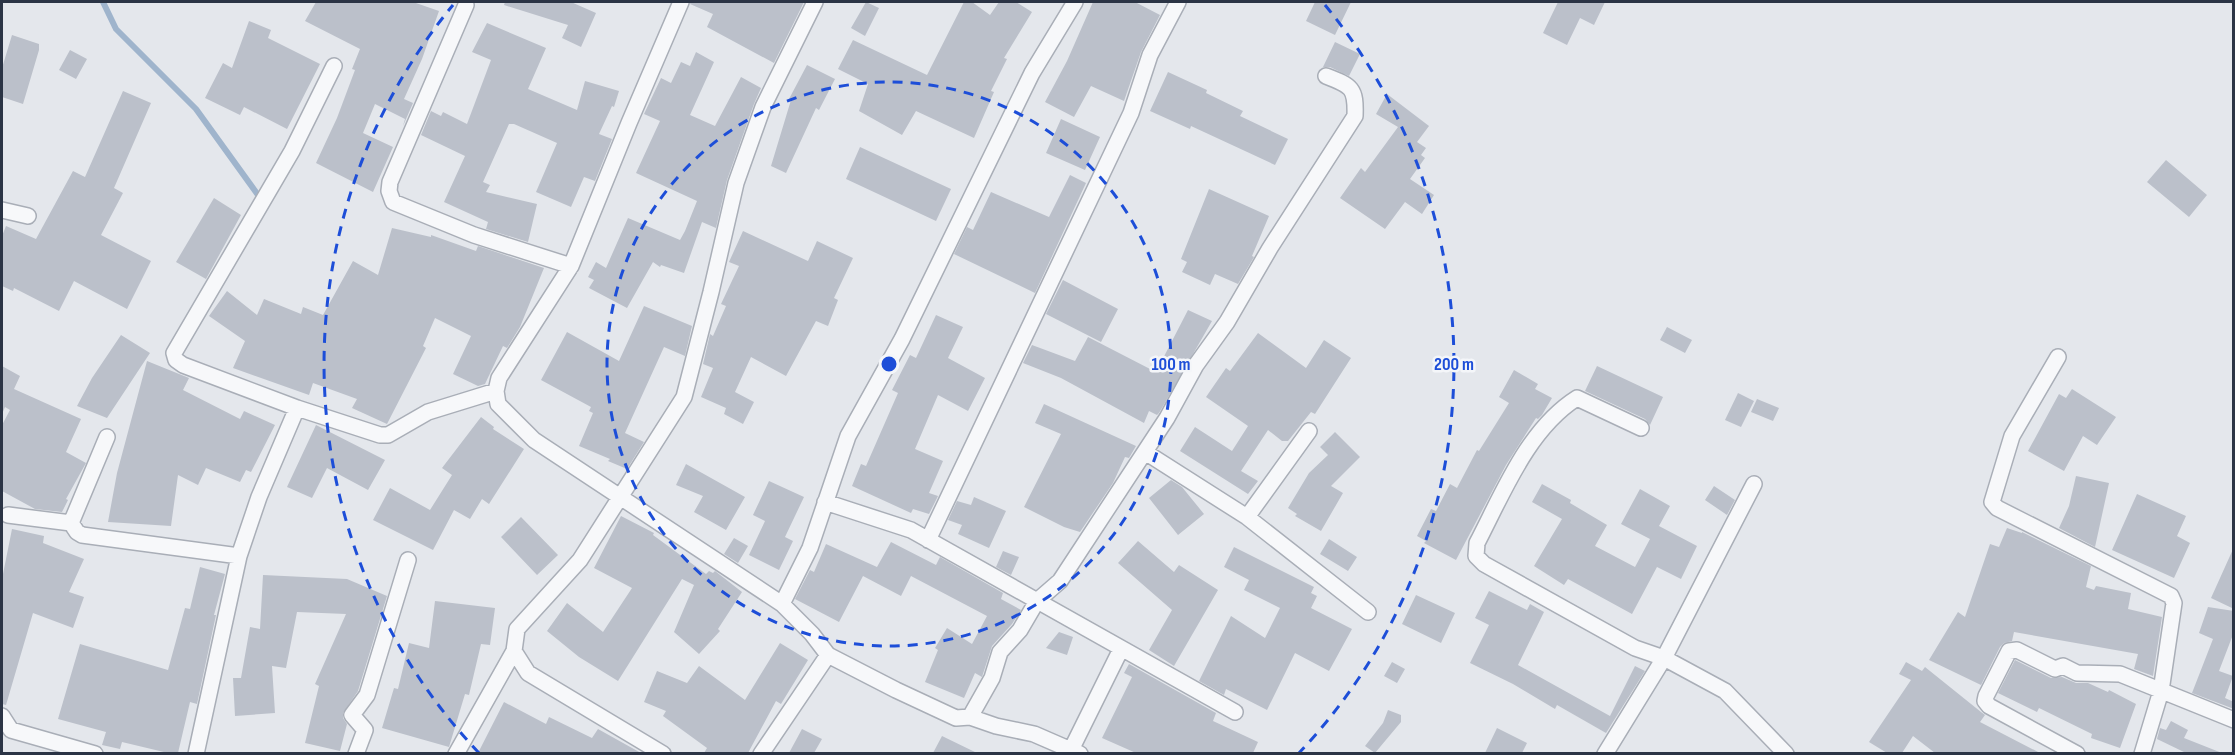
<svg xmlns="http://www.w3.org/2000/svg" width="2235" height="755" font-family="'Sofia Sans Condensed',sans-serif">
	<style>
		.lines { fill: none; stroke-linecap: round; stroke-linejoin: round }
		.stream { stroke: #9fb4cc; stroke-width: 6 }
		.building { fill: #bbc0ca }
		.minor-casing { stroke: #a9aeb7; stroke-width: 18 }
		.minor { stroke: #f7f8fa; stroke-width: 15 }
		.ring { fill: none; stroke: #1d4ed8; stroke-width: 3; stroke-dasharray: 10 8 }
		.centre { fill: #1d4ed8; stroke: #f4f6f9; stroke-width: 3 }
		.ring-label { font-size: 18px; text-anchor: middle; font-weight: bold; fill: #1d4ed8; stroke: #f4f6f9; stroke-width: 5; stroke-linejoin: round; paint-order: stroke }
	</style>
	<rect width="100%" height="100%" fill="#e4e7ec"/>
	<g class="lines">
		<path class="stream" d="M103,2L116,29L196,109L258,195"/>
	</g>
	<path class="building" d="M316,2H413L439,11L422,59L404,99L413,103L403,126L405,119L375,104L363,133L393,147L373,192L316,163L337,118L355,70L352,69L360,49L305,21Z
		M505,2H571L596,13L581,47L562,38L568,25L504,5Z
		M691,2H804L774,63L707,27L713,14L690,4Z
		M866,2L879,8L865,36L851,28Z
		M964,2H972L990,15L999,2H1016L1032,12L1004,58L1007,59L991,91L994,92L974,138L916,111L902,135L859,111L868,84L838,69L853,40L927,75Z
		M1093,2H1135L1160,15L1141,52L1124,101L1091,86L1074,117L1045,102L1067,61Z
		M1315,2H1351L1335,35L1306,21Z
		M1558,2H1605L1594,25L1580,18L1567,45L1543,33Z
		M249,21L271,30L268,38L320,64L287,129L244,107L240,115L205,98L223,63L232,68Z
		M487,23L546,48L528,89L577,110L585,81L619,91L614,107L612,106L599,134L612,139L595,181L584,177L571,207L536,192L557,143L514,124H509L483,182L490,185L486,192L537,204L528,242L486,229L488,222L444,202L465,156L421,135L431,111L441,116L443,112L467,124L491,60L472,52Z
		M12,35L39,44V50L23,104L2,97V68Z
		M1335,42L1360,54L1349,76L1330,67H1323Z
		M70,50L87,59L76,79L59,70Z
		M696,52L714,62L690,115L715,126L741,77L761,88L754,104L727,180L716,228L702,222L684,273L661,265L660,267L653,262L627,308L589,288L594,280L588,277L596,262L606,268L628,218L680,240L685,231L697,201L636,173L660,121L644,114L661,78L671,83L681,62L690,66Z
		M807,65L835,79L819,110L816,108L786,173L771,166L791,100L789,99Z
		M1168,72L1207,90L1206,93L1243,111L1240,116L1288,139L1275,165L1191,126L1190,129L1150,111Z
		M123,91L151,103L114,188L123,193L101,235L151,261L127,309L74,281L59,311L14,288L13,291L2,286V236L6,226L36,239L73,171L85,177Z
		M1387,94L1429,126L1417,142L1426,148L1421,155L1425,158L1410,179L1434,195L1422,214L1405,202L1385,229L1340,198L1361,168L1365,172L1398,127L1376,114Z
		M1061,119L1100,137L1085,170L1046,153Z
		M860,147L951,189L936,221L846,179Z
		M2166,160L2207,195L2189,217L2147,182Z
		M1070,175L1086,183L1035,293L954,254L967,227L973,230L991,192L1049,217Z
		M1209,189L1269,216L1252,256L1254,257L1238,284L1215,274L1210,285L1182,272L1187,262L1181,259Z
		M214,198L241,215L206,279L176,262Z
		M392,228L431,237V235L476,251L478,246L544,268L520,327L507,348L503,346L485,384L478,386L453,374L471,336L435,318L423,346L426,348L387,424L352,408L357,399L313,383L309,395L233,368L245,341L209,316L227,291L257,315L264,299L301,314L303,307L323,315L353,261L378,275Z
		M743,231L808,261L817,241L853,258L834,298L838,300L828,326L816,321L786,376L751,357L735,392L754,402L743,424L724,414L726,408L701,397L713,368L703,364L710,334L713,336L726,306L721,304L739,266L729,262Z
		M1063,280L1118,309L1101,342L1046,314Z
		M644,306L692,326L685,356L664,347L625,433L644,442L627,469L608,461L610,459L579,446L593,413L589,411L591,407L541,380L567,332L619,361Z
		M1188,310L1212,321L1159,413L1157,415L1149,411L1144,423L1061,378L1023,363L1032,345L1075,361L1088,337L1152,370L1153,368L1157,370Z
		M936,315L963,327L948,358L985,378L968,411L938,395L915,449L943,461L929,493L938,496L929,514L913,509L911,513L852,486L861,464L866,466L898,393L892,390L910,355L916,358Z
		M1667,327L1692,340L1685,353L1660,340Z
		M1258,333L1306,368L1324,340L1351,358L1315,414L1311,412L1288,441H1282L1268,430L1241,471L1258,481L1248,494L1180,451L1195,427L1232,451L1248,426L1206,397L1226,368L1230,371Z
		M121,335L150,353L107,418L77,406L92,378Z
		M147,361L189,378L183,390L240,419L244,411L275,425L251,472L246,470L240,482L206,468L198,485L178,475L171,526L108,522L117,473Z
		M2,366L20,376L14,389L81,419L66,452L86,463L66,499L68,500L62,512L35,509L2,491V425L10,410L5,407L2,414Z
		M1597,366L1663,397L1650,425L1645,419L1585,391Z
		M1514,370L1538,384L1535,389L1552,398L1542,415L1538,419L1536,418L1506,465L1456,560L1424,543L1426,541L1417,536L1431,509L1436,511L1450,484L1457,488L1477,450L1479,451L1509,403L1499,397Z
		M2072,389L2116,417L2097,445L2083,436L2064,471L2028,451L2059,394L2066,398Z
		M1738,393L1754,401L1741,427L1725,420Z
		M1757,399L1779,408L1773,421L1751,412Z
		M1044,404L1136,446L1129,458L1125,457L1113,483L1080,532L1064,527L1024,507L1061,434L1035,423Z
		M481,417L494,427L493,429L524,449L489,504L482,499L470,519L454,510L433,550L373,520L390,488L430,510L452,475L442,468Z
		M316,425L385,460L368,490L327,468L312,498L287,487Z
		M1335,432L1360,457L1331,486L1343,493L1321,531L1295,516L1297,514L1288,508L1309,473L1328,455L1320,447Z
		M686,464L745,497L726,530L694,512L703,496L676,485Z
		M2076,476L2109,483L2095,547L2059,528L2069,506Z
		M1171,480L1182,487L1204,514L1178,535L1149,498Z
		M769,481L804,497L785,537L793,541L779,570L749,555L765,521L753,515Z
		M1542,484L1571,500L1570,503L1607,525L1595,546L1635,567L1650,539L1621,524L1640,489L1670,506L1659,526L1697,546L1681,579L1657,567L1632,614L1568,579L1564,585L1534,566L1562,519L1532,502Z
		M1714,486L1735,500L1727,515L1705,500Z
		M2137,494L2186,516L2177,536L2190,543L2174,578L2112,550Z
		M974,497L1006,511L989,548L958,534L962,525L948,520L957,501L971,505Z
		M621,516L654,533L653,535L706,574L709,571L713,573L715,571L742,592L718,629L720,631L699,654L674,632L694,585L682,579L618,681L579,657L547,631L567,603L603,632L632,588L594,568Z
		M521,517L558,555L537,575L501,537Z
		M2007,528L2022,533V532L2091,566L2086,587L2094,590L2096,586L2131,593L2128,609L2162,617L2153,676L2134,669L2138,654L2014,632L2012,641L2004,643L2000,647L1981,685L1929,660L1958,612L1965,617L1990,544L1999,547Z
		M12,529L44,536L43,543L84,559L69,592L84,597L73,628L33,613L6,705L2,704V579Z
		M734,538L748,546L738,563L724,554Z
		M1329,539L1357,557L1348,571L1320,554Z
		M1138,541L1174,572L1179,565L1218,590L1174,666L1149,650L1172,610L1118,563Z
		M891,542L936,565L940,557L1003,593L1001,599L1021,610L1012,624L992,646L982,677L975,673L964,698L925,682L938,650L935,648L947,628L972,644L987,616L911,576L901,596L863,576L839,622L795,599L810,570L814,572L826,544L877,567Z
		M1234,547L1314,587L1311,593L1317,596L1311,608L1352,629L1329,671L1295,653L1267,710L1226,689L1224,695L1199,681L1231,616L1265,638L1280,608L1244,590L1249,580L1224,567Z
		M2234,547V609L2211,598Z
		M1003,551L1019,557L1011,575L996,567Z
		M200,567L225,574L214,615H216L197,704L190,702L178,753H168L122,742L120,749L102,745L106,732L58,719L80,644L168,670L185,608L190,609Z
		M263,575L347,579L387,596L358,691L343,713V718L347,724L340,751L305,743L319,686L315,684L346,614L297,612L286,668L272,666L275,713L235,716L233,678H241L250,627L260,629Z
		M1489,591L1527,610L1530,604L1544,612L1518,665L1610,716L1635,666L1645,671L1606,733L1557,705L1555,709L1513,684L1470,663L1489,625L1475,618Z
		M1416,595L1455,613L1441,643L1402,624Z
		M435,601L495,608L490,645L481,644L469,695L465,694L449,747L382,728L394,688L398,689L409,643L429,648Z
		M2208,607L2234,611V632L2219,671L2233,676L2225,698L2234,702V709L2192,693L2213,639L2199,633Z
		M1059,632L1073,637L1067,655L1046,648Z
		M780,643L808,660L781,704L776,701L748,753H704L707,748L663,716L666,711L644,702L657,671L687,683L699,666L745,700Z
		M2015,660L2051,678L2062,677L2076,683H2088L2108,692L2109,690L2136,704L2120,748L2091,738L2092,734L2039,708L2037,712L1998,693Z
		M1392,662L1405,669L1397,683L1384,676Z
		M1906,662L1922,671L1925,667L1981,712L1985,715L1980,722L2040,753H1935L1913,736L1902,753H1887L1869,742L1911,680L1899,674Z
		M1129,664L1216,713L1213,721L1258,742L1253,753H1136L1102,738L1132,677L1124,673Z
		M504,702L546,724L549,717L592,738L598,729L641,753H478Z
		M1388,710L1401,715V722L1375,753L1365,746L1383,723Z
		M2171,721L2188,730L2184,738L2222,753H2186L2157,739L2160,728L2166,730Z
		M1497,728L1527,743L1522,753H1485Z
		M802,729L822,739L814,753H789Z
		M942,736L977,753H933Z"/>
	<g class="lines">
		<defs>
			<path id="minor" d="M681,2L629,123L571,266L499,378L496,391L498,404L534,440L782,604L812,634L828,655L896,690L956,718L970,717L992,678L1000,652L1020,630L1037,601L1060,581L1167,418L1196,365L1227,322L1270,248L1355,116C1356,88 1352,86 1326,76
				M466,5L390,182L389,191L393,202L474,235L571,266
				M2,210L28,216
				M2058,357L2012,436L1992,502L1997,508L2171,596L2174,603L2161,691L2142,754
				M297,408L380,435H388L428,412L496,391
				M1641,428L1577,398C1528,429 1503,493 1477,543L1476,556L1484,564L1635,648L1664,658L1725,691L1786,754
				M107,437L71,523L77,532L82,535L239,556
				M1145,452L1247,517L1368,612
				M825,502L911,530L1235,712
				M8,515L71,523
				M1247,517L1309,431
				M928,540L1131,113L1150,55L1178,2
				M782,604L810,548L848,436L902,339L1032,73L1075,2
				M2,716L11,730L95,754
				M970,717L996,726L1034,734L1080,754
				M1071,750L1121,649
				M196,754L239,556L259,497L297,408L183,365L176,360L174,353L292,151L334,66
				M356,754L365,730L352,715L367,695L408,560
				M456,754L514,651
				M663,754L528,673L514,651L517,629L580,560L684,397L711,292L736,183L763,107L815,2
				M761,754L828,655
				M1605,754L1664,658L1754,484
				M2077,754L1989,706L1985,701L1986,696L2009,651L2017,650L2055,669L2063,666L2077,673L2120,674L2234,720"/>
		</defs>
		<use href="#minor" class="minor-casing"/>
		<use href="#minor" class="minor"/>
	</g>
	<g class="ring">
		<circle cx="889" cy="364" r="282"/>
		<path d="M479 753A565 565 0 0 1 453 5M1325 5A565 565 0 0 1 1299 753"/>
	</g>
	<circle cx="889" cy="364" r="9" class="centre"/>
	<g class="ring-label">
		<text x="1171" y="370">100 m</text>
		<text x="1454" y="370">200 m</text>
	</g>
	<rect width="2235" height="755" fill="none" stroke="#2b3445" stroke-width="6"/>
</svg>
